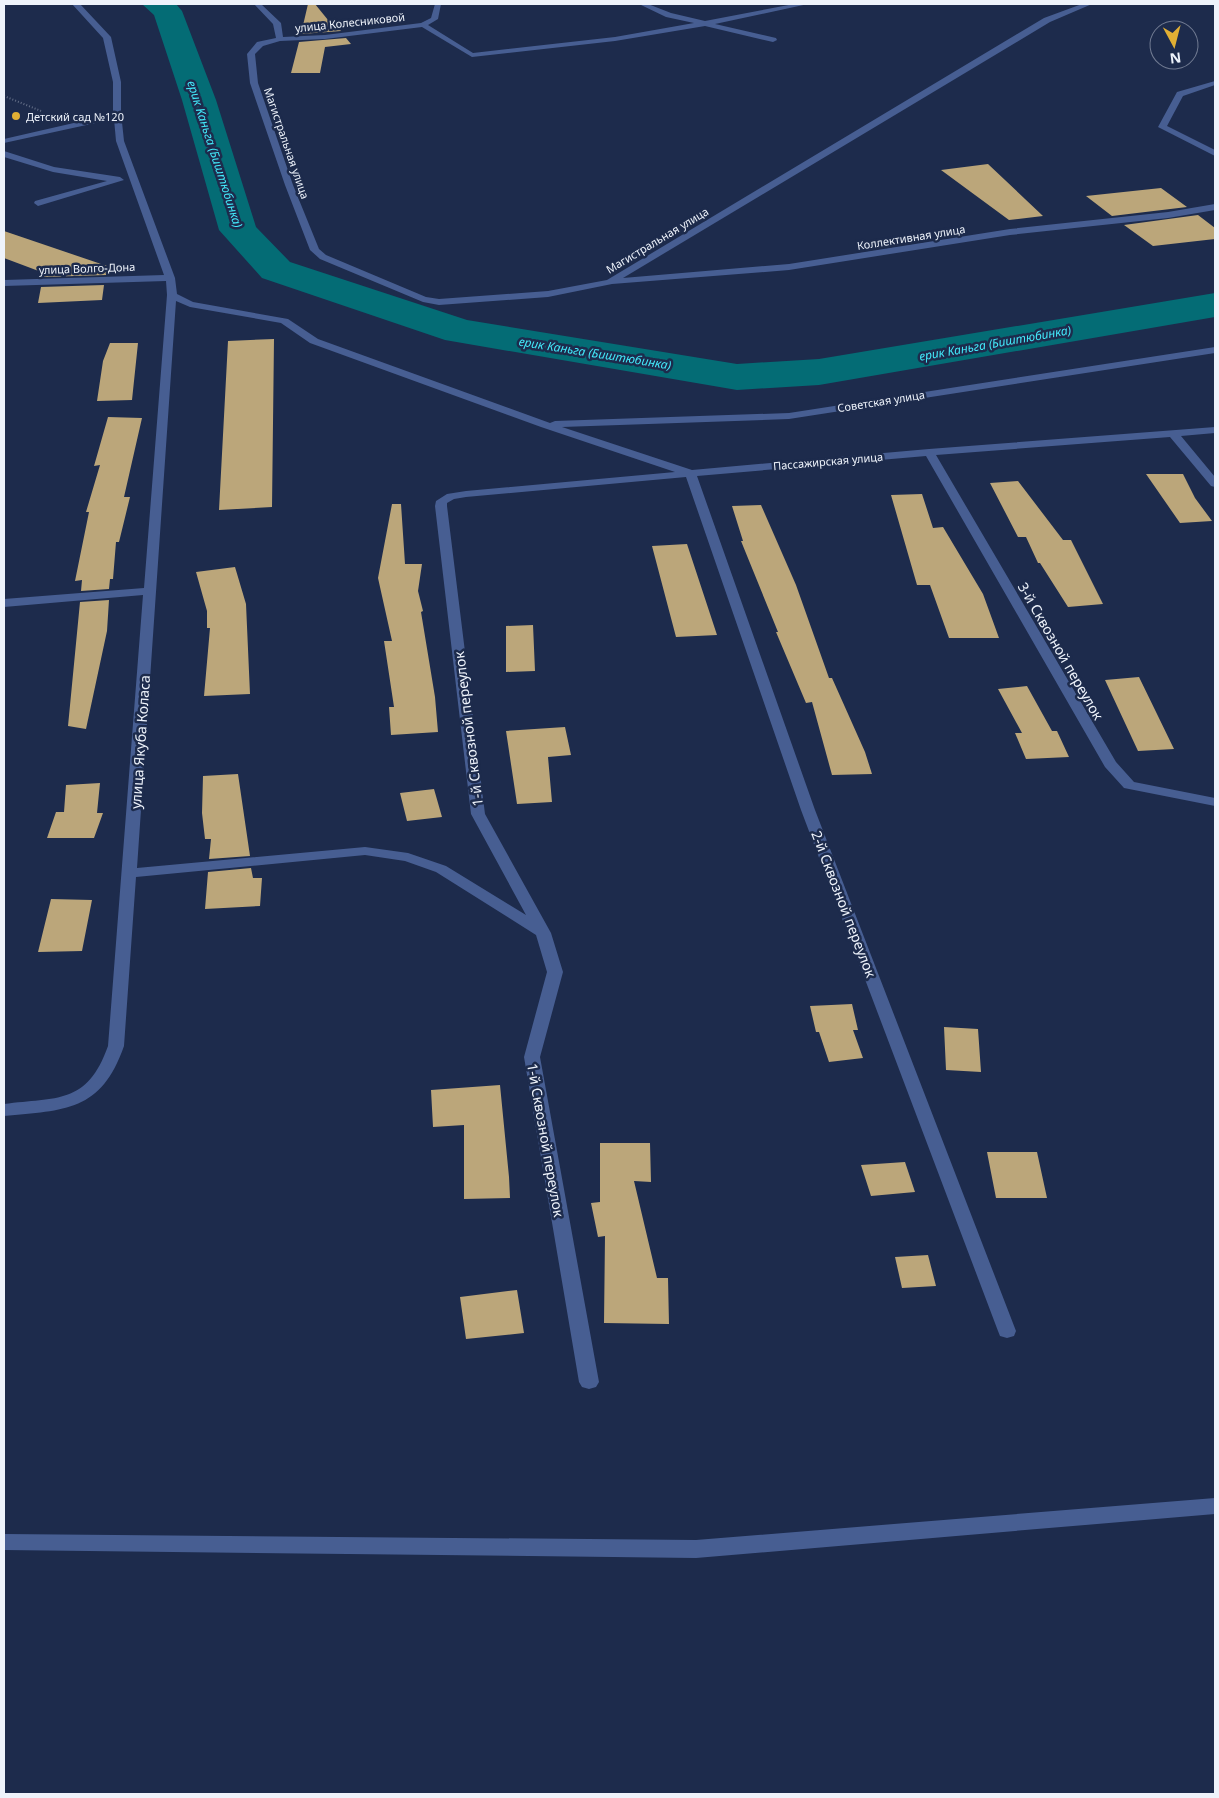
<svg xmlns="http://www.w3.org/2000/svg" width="1219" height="1798" font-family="'Noto Sans',sans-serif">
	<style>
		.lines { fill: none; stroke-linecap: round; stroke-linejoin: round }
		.river { fill: #046c75; fill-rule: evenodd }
		.building { fill: #bba67a }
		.path { stroke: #636e87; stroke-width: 2; stroke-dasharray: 1 2; stroke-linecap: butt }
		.minor { fill: #475e92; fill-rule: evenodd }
		.poi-dot { fill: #e1af34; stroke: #1d2b4c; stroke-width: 2 }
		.labels { text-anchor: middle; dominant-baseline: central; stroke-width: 5; stroke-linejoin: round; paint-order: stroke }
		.far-street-label { font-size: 11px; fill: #eef3fb; stroke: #1d2b4c }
		.far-poi-label { font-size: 11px; fill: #eef3fb; stroke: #1d2b4c; text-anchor: start }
		.far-water-label { font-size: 12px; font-style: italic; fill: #43e9fa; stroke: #1d2b4c }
		.street-label { font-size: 14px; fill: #eef3fb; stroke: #1d2b4c }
	</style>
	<rect width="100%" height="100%" fill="#1d2b4c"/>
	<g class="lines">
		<path class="river" d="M142,4H176L182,11L216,100L256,227L290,262L467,320L737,364L819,359L1215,293V317L819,385L737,390L445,340L262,278L219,230L182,100L154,15Z"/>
	</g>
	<path class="building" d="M308,4H315L328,20H332L341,31L301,34Z
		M346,38L351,44L325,47L320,73H291L299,42Z
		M988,164L1043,216L1009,220L941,170Z
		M1161,188L1187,207L1112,216L1086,196Z
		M1198,215L1215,228V239L1153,246L1124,225Z
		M4,231L107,266L106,275L43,277L44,273L4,258Z
		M104,285L102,300L38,303L41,287Z
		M274,339L272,507L219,510L228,341Z
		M110,343H138L132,400L97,401L103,361Z
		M108,417L142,418L124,497H130L119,542H116L113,579H110L109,589L81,591L82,580L75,581L89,512H86L100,465L94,466Z
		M1146,474H1183L1195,498L1212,521L1180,523Z
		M1018,481L1063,540H1071L1103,604L1068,607L1040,563H1038L1026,537H1018L990,483Z
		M922,494L933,528L943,527L983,594L999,638H949L930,585H917L891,495Z
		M392,504H401L405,564H422L418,591L423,611L421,612L435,697L438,732L391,735L389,707H394L384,641H392L378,578Z
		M761,505L796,585L829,678H832L865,752L872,774L832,775L812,702L806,703L776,632H778L741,541H743L732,506Z
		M687,544L717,635L676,637L652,546Z
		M235,567L246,604L250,694L204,696L210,628H207V611L196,572Z
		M109,600L107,631L86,729L68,726L80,602Z
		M533,625L535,671L506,672V626Z
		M1139,677L1174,749L1138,751L1105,680Z
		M1027,686L1052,731H1057L1069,757L1026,759L1015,733H1022L998,689Z
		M565,727L571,755L548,757L552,802L517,804L506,731Z
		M238,774L250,856L209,859L211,839H205L202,813L203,776Z
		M100,783L97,813H103L94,838H47L56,812H64L66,785Z
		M434,789L442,817L407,821L400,793Z
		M251,868L253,878H262L260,906L205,909L208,872Z
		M51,899L92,900L82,951L38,952Z
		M852,1004L858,1030H853L863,1058L829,1062L819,1032H816L810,1006Z
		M944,1027L978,1029L981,1072L946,1070Z
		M500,1085L509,1177L510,1198L464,1199V1125L433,1127L431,1090Z
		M600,1143H650L651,1182L634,1181L657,1278H668L669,1324L604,1323L605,1236L598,1237L591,1203L600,1202Z
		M987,1152H1037L1047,1198H996Z
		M905,1162L915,1192L871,1196L861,1165Z
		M928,1255L936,1286L902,1288L895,1257Z
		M517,1290L524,1333L466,1339L460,1297Z"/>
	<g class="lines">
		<path class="path" d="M4,96L41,111"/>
		<path class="minor" d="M72,4H80L111,37L121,82V113L124,141L175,278L177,294L193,302L288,319L318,339L550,423L555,421L789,413L1215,347V353L789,419L562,427L692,470L929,449L1215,427V433L1181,436L1215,477V487L1211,486L1170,437L936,455L1116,762L1134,782L1215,798V806L1124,788L1105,767L926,456L697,476L815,810L1016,1331L1014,1336L1007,1338L1000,1336L998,1331L801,810L686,477L466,497L454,499L447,503V506L485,814L551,933L563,972L540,1057L599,1382L596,1387L589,1389L582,1387L579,1382L524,1057L547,972L536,935L436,872L405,861L365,855L136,877L124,1046C101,1112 65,1110 4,1116V1104C57,1097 87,1105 108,1046L143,595L4,607V599L144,588L167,295L166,281L4,286V280L164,275L116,141L114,119L4,143V139L113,114V82L103,38ZM176,301L190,307L281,323L310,343L541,427L675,472L466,491L447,494L436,501L435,506L471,814L526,915L446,866L408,853L365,847L137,868Z
			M254,4H261L281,23L283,37L325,35L421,23L431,18L435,4H441L438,19L428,25L473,53L615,37L694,23L666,17L639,4H648L671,13L705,21L794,4H808L715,24L776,38L777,40L773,42L705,26L615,41L472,57L422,27L325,39L280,41L263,46L255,54L258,83L293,185L319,249L326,255L426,297L439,299L548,291L607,280L1044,18L1082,4H1092L1050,22L623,278L789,264L1010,229L1168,212L1215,204V210L1168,218L1010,235L789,270L612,284L548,297L439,305L423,302L320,259L310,250L285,185L250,83L247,54L257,42L276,38L273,24Z
			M1215,81V85L1183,96L1167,126L1215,150V156L1158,127L1177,92Z
			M4,151L54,167L120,177L124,180L38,206L34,203L35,201L107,181L53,172L4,157Z
			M1215,1498V1514L696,1558L4,1550V1534L696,1540Z"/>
	</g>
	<circle class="poi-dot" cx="16" cy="116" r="5"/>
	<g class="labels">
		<g class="far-street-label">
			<text transform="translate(350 22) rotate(-6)">улица Колесниковой</text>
			<text transform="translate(287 143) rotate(71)">Магистральная улица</text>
			<text transform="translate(911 237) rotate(-9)">Коллективная улица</text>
			<text transform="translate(657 240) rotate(-31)">Магистральная улица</text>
			<text transform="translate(87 268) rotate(-2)">улица Волго-Дона</text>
			<text transform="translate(881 401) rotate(-9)">Советская улица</text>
			<text transform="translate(828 461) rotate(-5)">Пассажирская улица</text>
		</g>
		<g class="far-poi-label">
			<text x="26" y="116">Детский сад №120</text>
		</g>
		<g class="far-water-label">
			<text transform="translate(215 154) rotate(72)">ерик Каньга (Биштюбинка)</text>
			<text transform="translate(995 343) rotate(-10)">ерик Каньга (Биштюбинка)</text>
			<text transform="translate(595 353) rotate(9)">ерик Каньга (Биштюбинка)</text>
		</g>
		<g class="street-label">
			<text transform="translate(1061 651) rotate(60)">3-й Сквозной переулок</text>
			<text transform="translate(468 729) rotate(-97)">1-й Сквозной переулок</text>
			<text transform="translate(140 742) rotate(-86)">улица Якуба Коласа</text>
			<text transform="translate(844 904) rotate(69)">2-й Сквозной переулок</text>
			<text transform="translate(546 1140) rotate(80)">1-й Сквозной переулок</text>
		</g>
	</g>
	<rect width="1219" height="1798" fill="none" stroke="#eef3fb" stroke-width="10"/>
	<g transform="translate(1174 45) rotate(173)"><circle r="24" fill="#1d2b4c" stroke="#717b92"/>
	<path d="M0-4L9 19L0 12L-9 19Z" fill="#e1af34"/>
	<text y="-8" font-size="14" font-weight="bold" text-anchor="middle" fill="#eef3fb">N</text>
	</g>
</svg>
